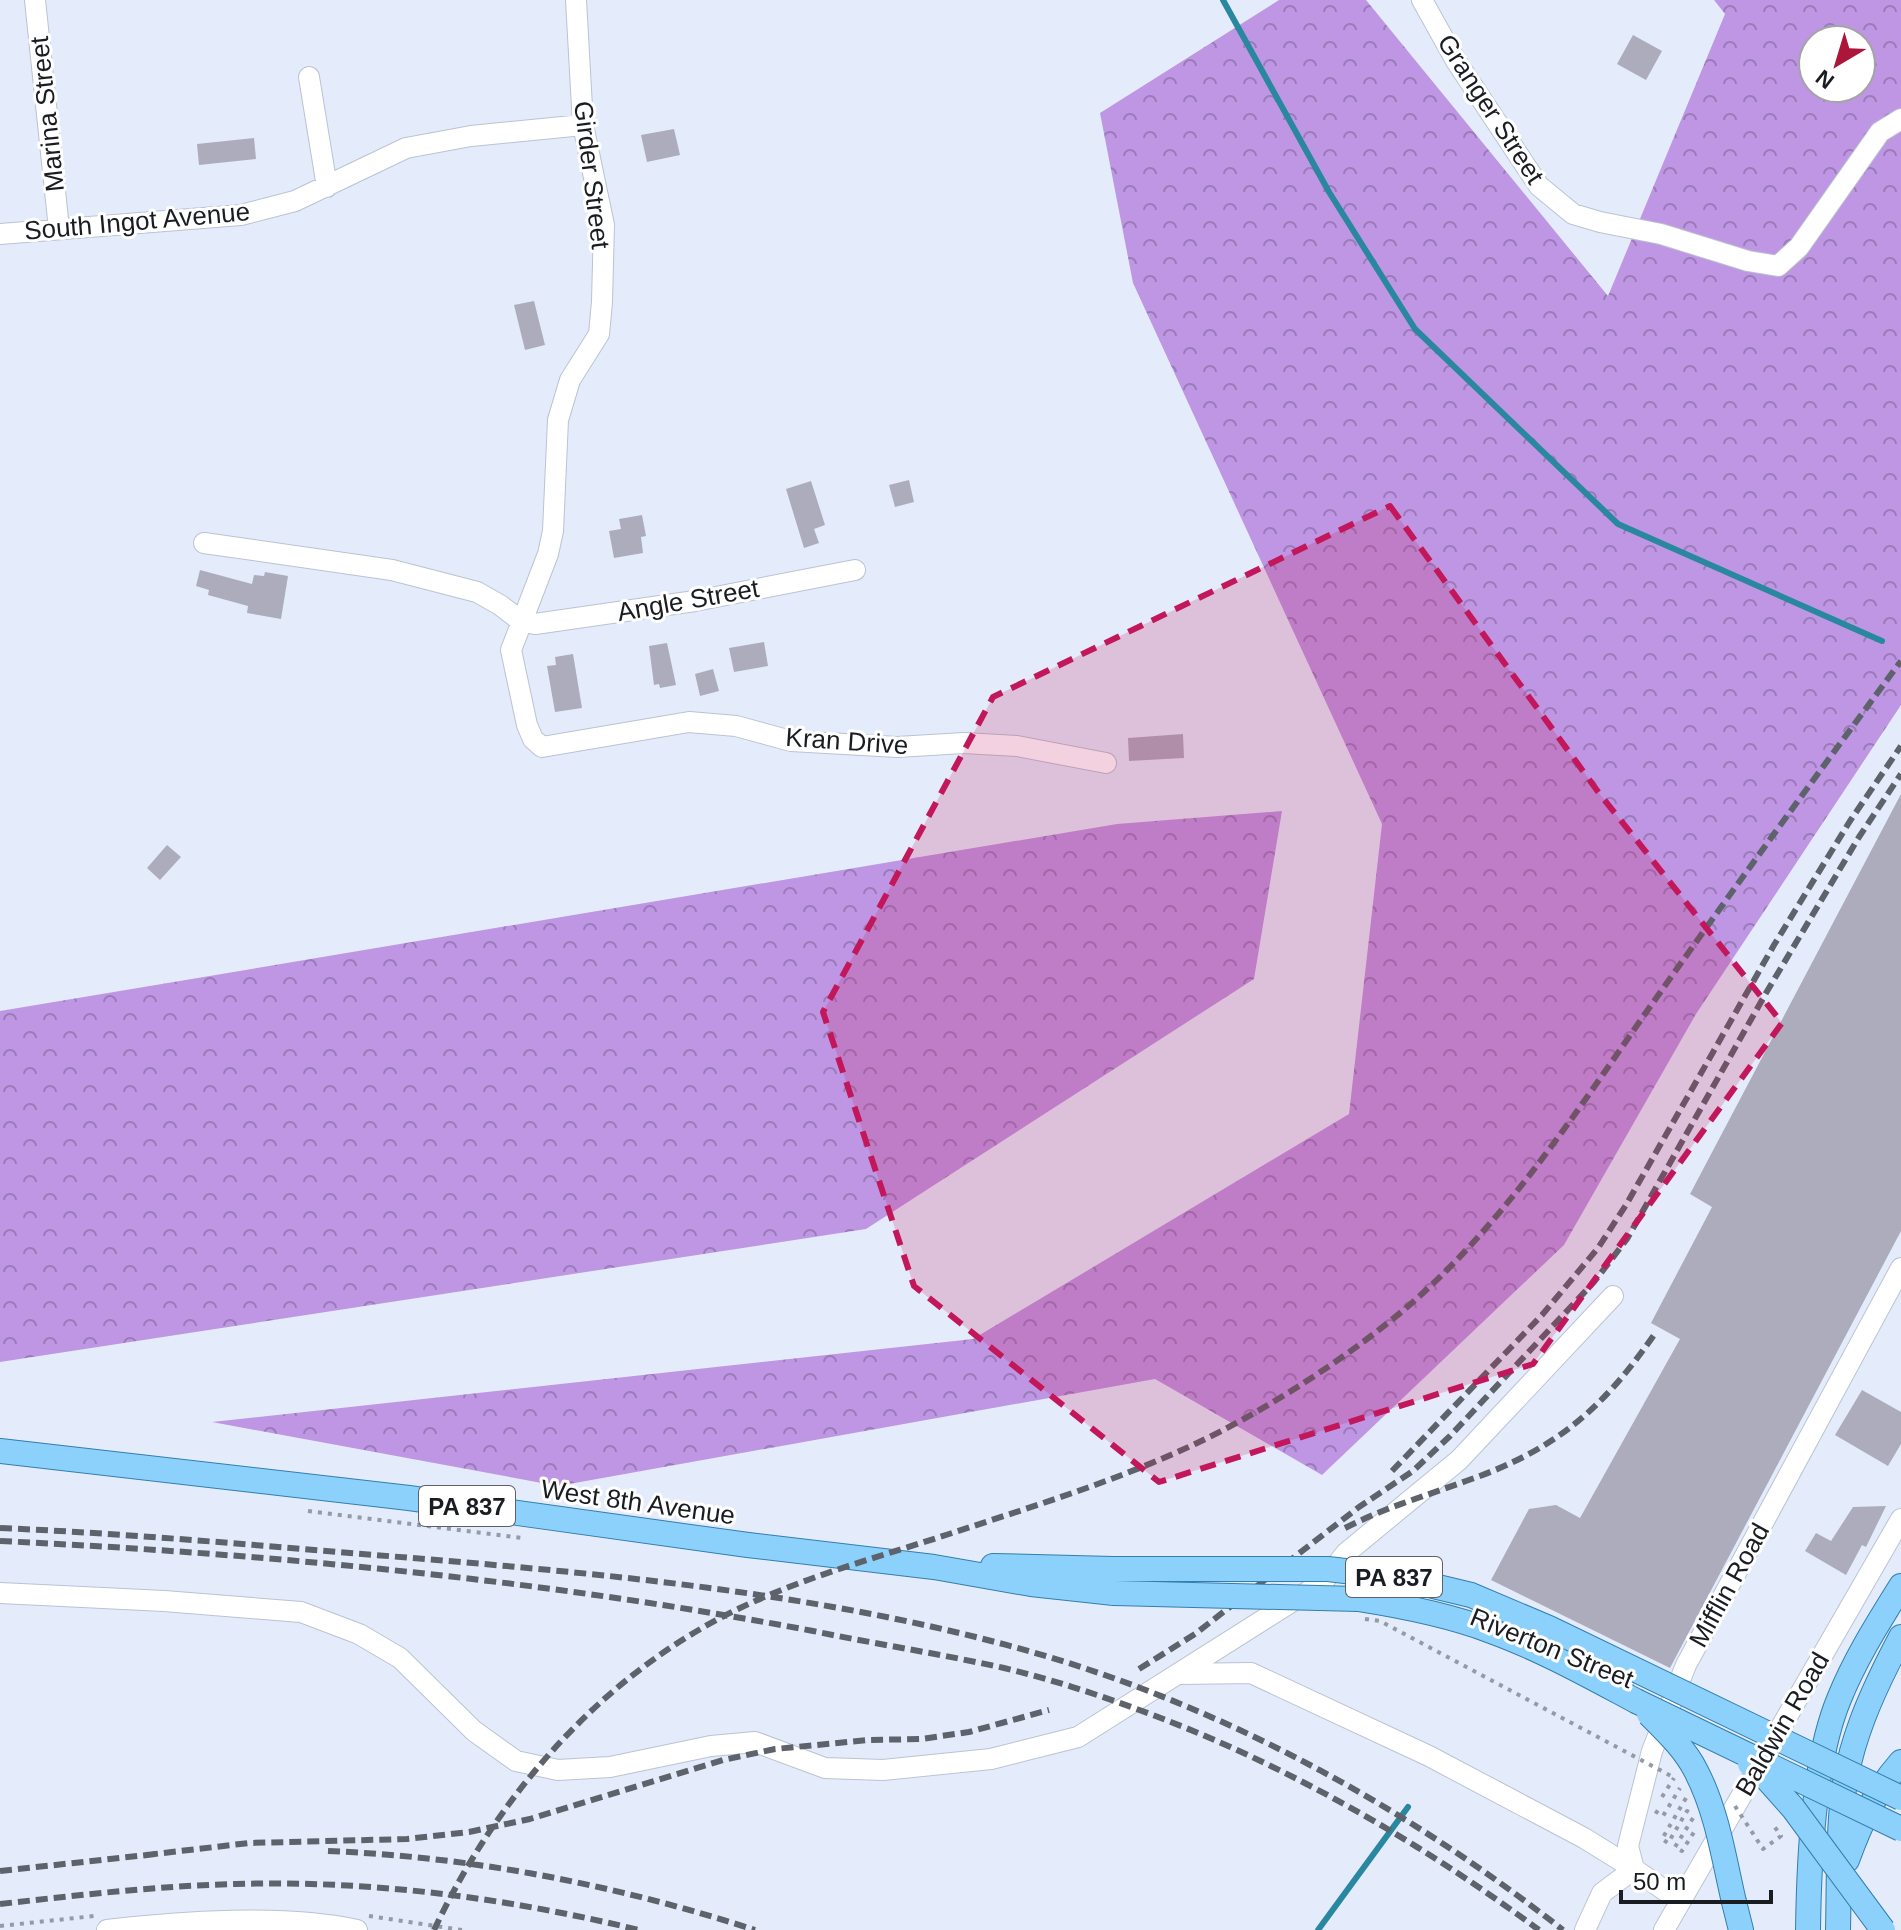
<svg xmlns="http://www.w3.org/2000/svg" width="1901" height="1930" font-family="Helvetica,sans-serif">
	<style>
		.forest { fill: url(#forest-crowns); fill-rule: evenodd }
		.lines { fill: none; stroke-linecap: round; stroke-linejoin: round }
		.stream { stroke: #29879f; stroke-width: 6 }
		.building { fill: #acacbd }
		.minor-casing { stroke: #bbc3d2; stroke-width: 22 }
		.major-casing { stroke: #327ead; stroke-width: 26 }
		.path { stroke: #949aa6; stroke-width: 4; stroke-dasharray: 4 6; stroke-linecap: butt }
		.minor { stroke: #fff; stroke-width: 20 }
		.major { stroke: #8cd1fb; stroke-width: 24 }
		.rail { stroke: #5d626b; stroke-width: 6; stroke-dasharray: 12 6; stroke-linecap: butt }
		.major-bridge-casing { stroke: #327ead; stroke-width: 26; stroke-linecap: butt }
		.path-bridge { stroke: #949aa6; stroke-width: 4; stroke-dasharray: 4 6; stroke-linecap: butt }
		.major-bridge { stroke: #8cd1fb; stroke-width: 24 }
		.marked { fill: #c2185b; fill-opacity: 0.2; stroke: #c2185b; stroke-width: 6; stroke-dasharray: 16 10; stroke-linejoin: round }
		.labels { text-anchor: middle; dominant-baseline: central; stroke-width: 6; stroke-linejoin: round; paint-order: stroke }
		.shield { fill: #fff; stroke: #5e6064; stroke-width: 2 }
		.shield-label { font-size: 24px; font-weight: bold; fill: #191c21 }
		.street-label { font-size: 26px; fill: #191c21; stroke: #fff }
	</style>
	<defs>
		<pattern id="forest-crowns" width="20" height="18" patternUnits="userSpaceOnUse" patternTransform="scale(2)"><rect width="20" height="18" fill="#bf96e4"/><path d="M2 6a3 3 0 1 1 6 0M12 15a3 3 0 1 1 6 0" fill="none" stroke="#9a7ab8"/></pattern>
	</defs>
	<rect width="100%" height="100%" fill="#e4ecfc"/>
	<path class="forest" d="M1279,0H1366L1608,296L1725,14L1714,0H1901V705L1696,1014L1564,1245L1322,1475L1155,1379L558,1486L212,1422L973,1339L1349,1114L1382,824L1133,283L1100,113ZM1813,40H1861V88H1813Z
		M1282,811L1254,979L866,1229L0,1362V1011L1117,824Z"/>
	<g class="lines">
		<path class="stream" d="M1223,0L1329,192L1415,329L1618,524L1882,641
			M1318,1930L1408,1807"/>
	</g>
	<path class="building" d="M1633,35L1662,51L1646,80L1617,64Z
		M674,129L680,155L647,162L641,135Z
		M254,138L256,159L199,165L197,144Z
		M534,301L545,345L525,350L514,305Z
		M909,480L914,502L895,507L889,485Z
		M811,481L825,525L814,529L819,543L804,548L786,489Z
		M642,515L646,536L641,537L643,553L614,558L609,531L621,529L619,519Z
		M200,570L252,584L254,575L264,576L265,572L288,576L281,619L247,613L248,606L208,595L209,590L196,586Z
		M764,642L768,666L734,672L729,648Z
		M667,643L676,685L660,688L659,684L654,685L649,646Z
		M573,654L582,708L555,712L547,666L556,665L555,657Z
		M713,669L719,691L700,696L695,674Z
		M1183,734L1184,758L1129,761L1128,738Z
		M1901,794V1231L1670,1668L1491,1580L1529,1509L1556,1505L1580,1518L1680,1339L1651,1323L1712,1207L1690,1194Z
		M167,845L181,857L160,880L147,868Z
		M1862,1390L1901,1412V1444L1888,1466L1835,1435Z
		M1886,1506L1866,1547L1862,1545L1846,1575L1805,1551L1816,1533L1831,1541L1853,1507Z"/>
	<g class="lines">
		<defs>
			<path id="minor" d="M35,0L59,229
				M576,0L583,125L604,225L602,302L599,334L570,380L558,420L553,531L548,554L511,650L527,725L533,739L542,747L689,722L736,726L791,741L897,747L964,743L1017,746L1106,763
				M1422,0L1456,61L1539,186L1573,214L1600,222L1661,234L1748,261L1778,266L1799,247L1880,132L1901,119
				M309,77L327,187
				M0,234L241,215L295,201L406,148L471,136L583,125
				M204,543L392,570L477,592L500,605L521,621L535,624L695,601L855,570
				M0,1593L164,1601L301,1612L359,1634L400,1658L474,1731L516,1761L558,1770L610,1767L711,1746L755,1742L825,1768L883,1770L991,1759L1078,1737L1323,1582L1346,1553L1459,1460L1613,1296
				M1552,1646L1626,1677
				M1179,1674L1251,1673L1429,1756L1584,1838L1634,1869L1602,1893L1585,1930
				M1680,1901L1634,1869L1628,1846L1652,1751L1686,1665L1901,1268
				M107,1930C180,1921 285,1914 357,1930
				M1664,1930L1901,1519"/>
			<path id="major" d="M0,1451L409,1498L748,1545L934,1567L1031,1584L1114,1593
				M993,1566L1113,1569
				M1358,1599C1403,1606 1449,1615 1491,1631C1541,1649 1589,1676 1636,1701
				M1847,1860C1861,1822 1874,1793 1901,1762
				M1734,1902L1741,1930
				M1808,1930C1809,1861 1813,1762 1839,1699C1855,1659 1878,1623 1901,1586
				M1838,1930C1839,1889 1838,1847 1842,1806C1847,1745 1873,1690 1901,1637"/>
		</defs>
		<use href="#minor" class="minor-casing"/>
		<use href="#major" class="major-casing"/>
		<path class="path" d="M308,1511L522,1538
			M1662,1797L1674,1778
			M1686,1798L1662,1839L1668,1843L1687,1811L1689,1812
			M1655,1811L1663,1816L1680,1788
			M1693,1818L1675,1847L1682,1851L1696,1829
			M369,1916L462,1930
			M0,1926L94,1916"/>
		<use href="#minor" class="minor"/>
		<use href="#major" class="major"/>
		<path class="rail" d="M1392,1471L1542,1315L1598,1248L1626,1205L1774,945L1850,821L1901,746
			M0,1528C138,1534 275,1547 412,1558C620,1575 831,1595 1032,1652C1225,1707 1406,1807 1563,1930
			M1345,1528C1384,1508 1425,1496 1466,1481C1556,1450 1603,1409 1656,1332
			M0,1541C273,1554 544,1580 813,1631C876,1644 941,1654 1004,1668C1059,1681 1114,1700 1166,1720C1299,1772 1424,1845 1539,1930
			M1139,1669L1195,1634L1359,1507L1413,1471L1450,1436L1594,1282L1627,1239L1766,993L1859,837L1901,774
			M328,1851C474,1857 616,1885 755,1930
			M146,1855L249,1843L407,1839L469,1832L530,1819L723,1760L775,1749L868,1740L921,1739L969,1732L1049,1710
			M0,1871L156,1854
			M0,1904C79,1895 157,1886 236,1884C372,1880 507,1898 639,1930
			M434,1930C498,1794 604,1673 740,1608C807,1576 879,1557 949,1534C1031,1507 1116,1481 1195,1444C1265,1411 1347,1358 1406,1308C1510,1219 1585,1098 1664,987C1742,877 1821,769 1901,661"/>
		<defs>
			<path id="major-bridge" d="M1113,1569H1328L1396,1577L1471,1595L1549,1628L1901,1798
				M1114,1593L1358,1599
				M1636,1701L1901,1829
				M1649,1714C1666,1731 1685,1749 1696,1771C1717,1811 1724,1859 1734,1902
				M1750,1764L1761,1772L1793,1808L1883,1930"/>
		</defs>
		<use href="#major-bridge" class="major-bridge-casing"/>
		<path class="path-bridge" d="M1365,1619L1380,1621L1673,1777
			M1735,1806L1763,1849L1781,1836L1772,1823"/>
		<use href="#major-bridge" class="major-bridge"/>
	</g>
	<path class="marked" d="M1390,506L1599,793L1782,1023L1533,1364L1159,1482L914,1286L823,1012L993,697Z"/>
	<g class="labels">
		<g class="shield">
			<rect x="419" y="1486" width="96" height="40" rx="6"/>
			<rect x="1346" y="1557" width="96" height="40" rx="6"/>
		</g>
		<g class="shield-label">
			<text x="467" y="1506">PA 837</text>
			<text x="1394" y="1577">PA 837</text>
		</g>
		<g class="street-label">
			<text transform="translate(1491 109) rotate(57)">Granger Street</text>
			<text transform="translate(47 114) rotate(-96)">Marina Street</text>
			<text transform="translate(592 175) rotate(83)">Girder Street</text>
			<text transform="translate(137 221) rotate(-5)">South Ingot Avenue</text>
			<text transform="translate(688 600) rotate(-10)">Angle Street</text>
			<text transform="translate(847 741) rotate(4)">Kran Drive</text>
			<text transform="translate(638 1502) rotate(8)">West 8th Avenue</text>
			<text transform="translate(1729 1585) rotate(-61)">Mifflin Road</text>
			<text transform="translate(1552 1648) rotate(22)">Riverton Street</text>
			<text transform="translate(1782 1724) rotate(-60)">Baldwin Road</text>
		</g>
	</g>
	<g transform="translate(1837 64) rotate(218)"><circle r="38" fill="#ffffff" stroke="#a3a4a6" stroke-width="2"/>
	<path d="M0-6L14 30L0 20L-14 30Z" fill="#ac163b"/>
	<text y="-12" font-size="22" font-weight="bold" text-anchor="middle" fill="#191c21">N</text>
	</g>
	<path d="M1621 1890v12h150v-12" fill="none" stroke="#191c21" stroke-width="4"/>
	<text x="1633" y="1890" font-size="24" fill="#191c21" stroke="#ffffff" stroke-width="6" paint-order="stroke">50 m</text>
</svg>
